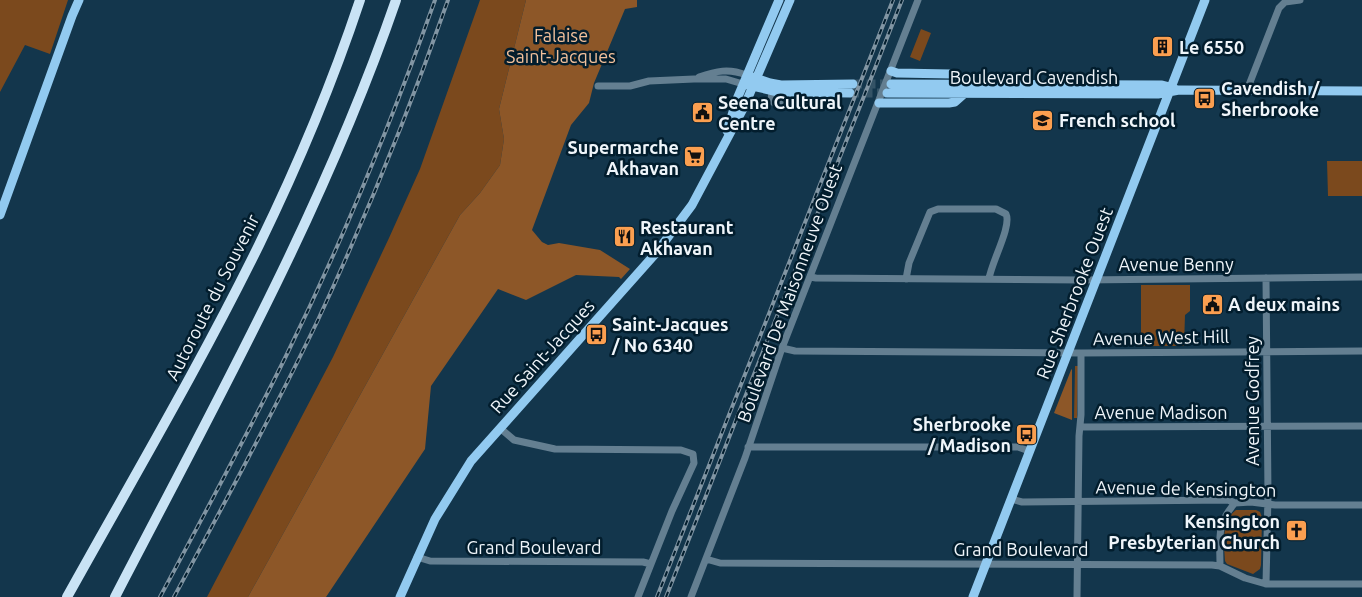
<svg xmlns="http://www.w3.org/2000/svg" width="1362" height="597" font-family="Ubuntu,sans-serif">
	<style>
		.green { fill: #7b491d }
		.forest { fill: #8d5728 }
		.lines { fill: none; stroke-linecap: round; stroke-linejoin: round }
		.major-tunnel { stroke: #345366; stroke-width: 9; stroke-dasharray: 9 4.5; stroke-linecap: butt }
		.minor { stroke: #647f91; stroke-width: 7 }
		.major { stroke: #92caf0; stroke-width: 9 }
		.highway { stroke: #c9e3f5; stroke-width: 10 }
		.rail-casing { stroke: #8195a3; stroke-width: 4 }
		.rail { stroke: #021d2d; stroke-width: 2; stroke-dasharray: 5.5; stroke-linecap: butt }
		.labels { text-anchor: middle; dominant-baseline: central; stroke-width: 5; stroke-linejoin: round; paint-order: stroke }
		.park-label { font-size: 18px; fill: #f1c09b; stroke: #021d2d }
		.poi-label { font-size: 18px; font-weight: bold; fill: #eff5fa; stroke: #021d2d; text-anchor: start }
		.street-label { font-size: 18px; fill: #eff5fa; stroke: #021d2d }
	</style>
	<rect width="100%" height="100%" fill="#13364c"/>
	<path class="green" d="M0,0H68L50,54L25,45L0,92Z
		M480,0H526L499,109L504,139L500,165L480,193L460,215L248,597H207L333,357L389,238L420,169Z
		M921,29L931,33L920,61L910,57Z
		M1327,161H1362V196H1328Z
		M1141,285H1190V311L1185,315L1184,346H1141Z
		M1075,366H1078L1077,418H1074Z
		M1236,510H1256L1260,512L1262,517L1261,565L1260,569L1253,574L1227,564L1225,561C1224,545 1221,521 1236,510Z"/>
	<path class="forest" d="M526,0H637V7L625,9L594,83L589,103L571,125L532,230L542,242L548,245L559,243L600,250L630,269L621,279L619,277L576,275L526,300L498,289L431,386L425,449L326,597H248L460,215L480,193L500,165L504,139L499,109Z
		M1072,369V420L1054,413L1071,370Z"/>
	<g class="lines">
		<path class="major-tunnel" d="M853,84H891
			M850,93H887"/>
		<path class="minor" d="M699,77C716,71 729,68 746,75
			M598,86H630L649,81L694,79H726L743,84
			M1247,90L1279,8L1285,2L1300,0
			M772,92L771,100L774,103H838
			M810,277L816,278L1083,280L1362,277
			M1266,278L1268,495L1266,584
			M906,279L909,263L930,212L938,209H996L1006,214C1012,226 991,263 989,279
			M782,348L795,351L1081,353L1362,351
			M1080,427L1362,426
			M500,428L514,440L555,449L681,450L693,454L694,463L672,511L638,597
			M748,447H1018L1029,451
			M1011,499L1022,502L1228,500L1235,503L1251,502L1275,505H1362
			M417,557L430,561L643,562L651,564
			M706,559L720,563L1212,565L1220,566L1245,578L1266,584H1362
			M1220,566C1220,539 1216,524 1235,503
			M691,597L745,458L782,348L918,0
			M1077,597L1079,436L1081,415V353"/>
		<path class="major" d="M891,71L897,73L951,74L957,76L964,84
			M752,77L770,83L781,85L853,84
			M891,84L1162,85L1174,88
			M748,85L778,92L850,93
			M887,93L1158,94L1179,90L1362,91
			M879,103H949L955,102L964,94
			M727,131L737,99L779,0
			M0,215L72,16L79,0
			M400,597L435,519L471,461L656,253L692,205L744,107L790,0
			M973,597L1205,0"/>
		<path class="highway" d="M67,597C132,480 200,365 259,245C298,165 332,84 360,0
			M115,597C216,402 324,209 396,0"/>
		<defs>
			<path id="rail" d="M160,597C203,517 246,437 286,356C343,240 392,121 435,0
				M174,597C223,506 272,415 317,322C366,217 410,109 448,0
				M657,597L893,0
				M666,597L902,0"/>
		</defs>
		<use href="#rail" class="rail-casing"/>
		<use href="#rail" class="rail"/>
	</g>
	<defs>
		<symbol id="building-square" viewBox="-11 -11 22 22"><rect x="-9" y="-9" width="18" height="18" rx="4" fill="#fb9f50" stroke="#021d2d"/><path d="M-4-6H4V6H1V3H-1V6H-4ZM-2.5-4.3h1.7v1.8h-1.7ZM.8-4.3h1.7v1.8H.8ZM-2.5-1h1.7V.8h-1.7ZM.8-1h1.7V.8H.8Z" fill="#111"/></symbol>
		<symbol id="bus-square" viewBox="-11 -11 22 22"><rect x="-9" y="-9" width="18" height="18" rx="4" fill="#fb9f50" stroke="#021d2d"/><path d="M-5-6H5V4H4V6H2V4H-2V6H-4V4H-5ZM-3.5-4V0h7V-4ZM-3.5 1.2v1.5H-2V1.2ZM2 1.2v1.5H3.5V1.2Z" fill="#111"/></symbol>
		<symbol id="civic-square" viewBox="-11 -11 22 22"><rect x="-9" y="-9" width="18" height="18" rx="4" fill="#fb9f50" stroke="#021d2d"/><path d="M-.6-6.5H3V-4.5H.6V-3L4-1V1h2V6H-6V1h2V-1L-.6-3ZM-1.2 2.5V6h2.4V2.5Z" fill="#111"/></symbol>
		<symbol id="school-square" viewBox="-11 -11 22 22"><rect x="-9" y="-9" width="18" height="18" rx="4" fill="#fb9f50" stroke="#021d2d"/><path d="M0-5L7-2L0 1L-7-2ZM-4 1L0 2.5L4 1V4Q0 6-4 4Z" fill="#111"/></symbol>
		<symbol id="supermarket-square" viewBox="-11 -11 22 22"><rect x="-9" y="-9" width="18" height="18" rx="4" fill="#fb9f50" stroke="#021d2d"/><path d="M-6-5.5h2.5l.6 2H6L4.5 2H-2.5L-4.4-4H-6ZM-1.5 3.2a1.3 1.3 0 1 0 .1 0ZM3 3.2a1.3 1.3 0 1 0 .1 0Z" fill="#111"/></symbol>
		<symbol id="restaurant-square" viewBox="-11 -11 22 22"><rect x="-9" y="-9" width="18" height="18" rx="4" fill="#fb9f50" stroke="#021d2d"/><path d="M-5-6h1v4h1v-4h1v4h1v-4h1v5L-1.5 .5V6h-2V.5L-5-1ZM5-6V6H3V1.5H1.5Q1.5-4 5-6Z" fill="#111"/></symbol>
		<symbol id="church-square" viewBox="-11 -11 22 22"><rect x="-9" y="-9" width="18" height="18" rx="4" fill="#fb9f50" stroke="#021d2d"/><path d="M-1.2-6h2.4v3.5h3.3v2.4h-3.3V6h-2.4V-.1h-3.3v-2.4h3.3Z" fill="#111"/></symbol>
	</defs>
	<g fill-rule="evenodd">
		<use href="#building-square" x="1150" y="34" width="25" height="25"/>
		<use href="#bus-square" x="1192" y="86" width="25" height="25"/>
		<use href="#civic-square" x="690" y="100" width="25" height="25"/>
		<use href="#school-square" x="1030" y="108" width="25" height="25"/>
		<use href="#supermarket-square" x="682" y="144" width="25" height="25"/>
		<use href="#restaurant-square" x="612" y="224" width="25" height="25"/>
		<use href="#civic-square" x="1200" y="292" width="25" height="25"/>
		<use href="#bus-square" x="584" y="322" width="25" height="25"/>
		<use href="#bus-square" x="1014" y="422" width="25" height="25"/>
		<use href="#church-square" x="1284" y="518" width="25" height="25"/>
	</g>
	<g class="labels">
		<g class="park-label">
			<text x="561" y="35">Falaise<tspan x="561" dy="21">Saint-Jacques</tspan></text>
		</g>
		<g class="poi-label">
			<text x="1179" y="47">Le 6550</text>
			<text x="1221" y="88">Cavendish /<tspan x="1221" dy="21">Sherbrooke</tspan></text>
			<text x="718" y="102">Seena Cultural<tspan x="718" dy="21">Centre</tspan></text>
			<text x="1059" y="120">French school</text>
			<text x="679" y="147" text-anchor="end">Supermarche<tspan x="679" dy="21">Akhavan</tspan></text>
			<text x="640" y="227">Restaurant<tspan x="640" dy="21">Akhavan</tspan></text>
			<text x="1228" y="304">A deux mains</text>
			<text x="612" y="324">Saint-Jacques<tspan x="612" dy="21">/ No 6340</tspan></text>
			<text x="1011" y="424" text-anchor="end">Sherbrooke<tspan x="1011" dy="21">/ Madison</tspan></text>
			<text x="1280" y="521" text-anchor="end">Kensington<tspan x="1280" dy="21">Presbyterian Church</tspan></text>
		</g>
		<g class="street-label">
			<text x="1034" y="77">Boulevard Cavendish</text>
			<text x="1176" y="264">Avenue Benny</text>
			<text transform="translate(789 293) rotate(-70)">Boulevard De Maisonneuve Ouest</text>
			<text transform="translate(1074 293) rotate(-69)">Rue Sherbrooke Ouest</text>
			<text transform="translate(212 297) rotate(-63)">Autoroute du Souvenir</text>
			<text transform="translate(1161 337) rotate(-1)">Avenue West Hill</text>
			<text transform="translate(542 356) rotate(-48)">Rue Saint-Jacques</text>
			<text transform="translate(1252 401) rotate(-90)">Avenue Godfrey</text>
			<text x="1161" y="412">Avenue Madison</text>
			<text transform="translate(1186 488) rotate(1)">Avenue de Kensington</text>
			<text x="534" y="547">Grand Boulevard</text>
			<text x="1021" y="549">Grand Boulevard</text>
		</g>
	</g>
</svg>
